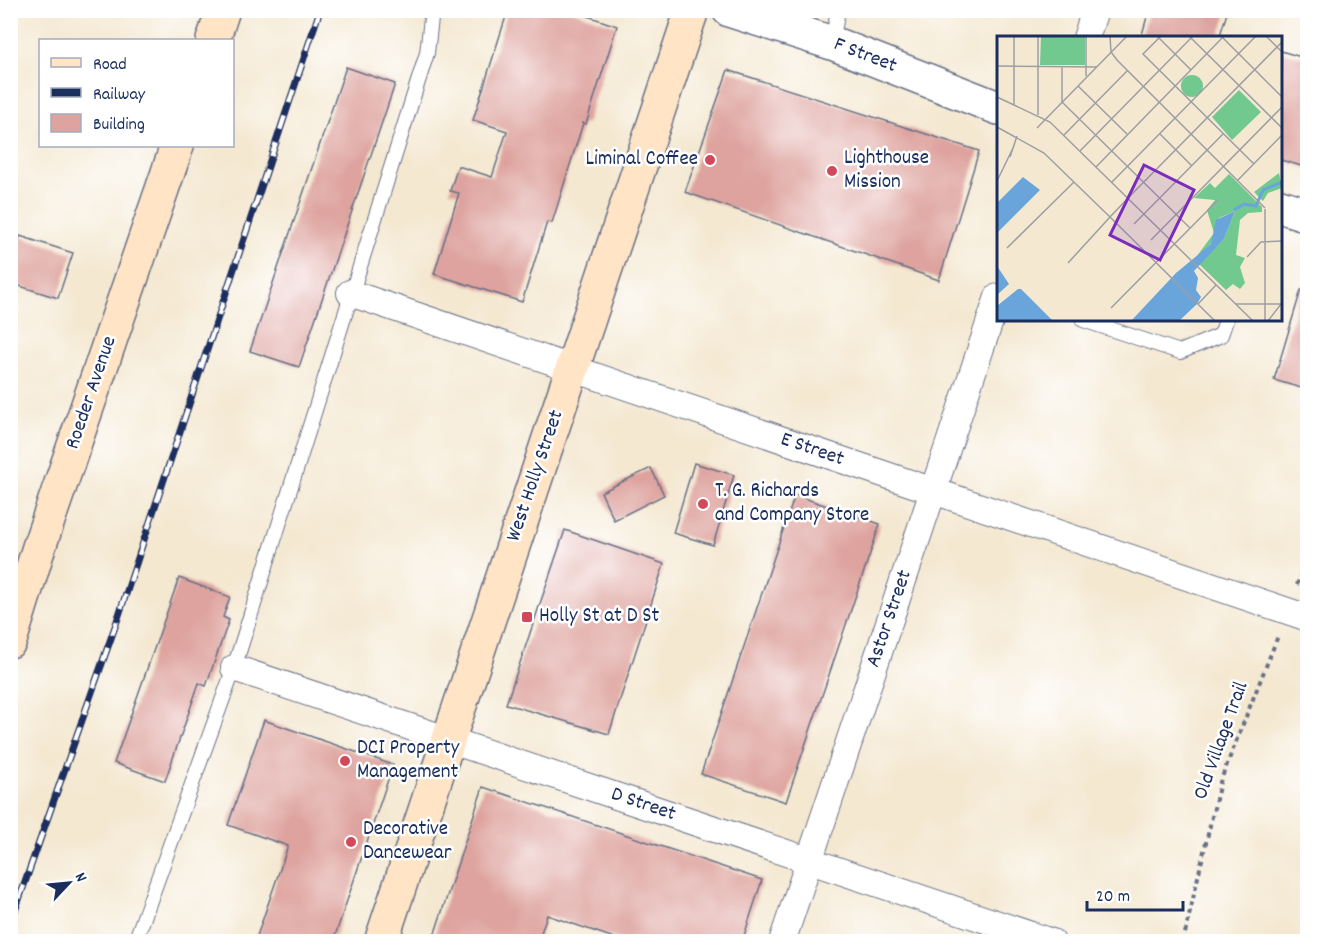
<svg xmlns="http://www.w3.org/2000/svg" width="1318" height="952" font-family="Dekko,sans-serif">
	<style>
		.building { fill: #dea39e }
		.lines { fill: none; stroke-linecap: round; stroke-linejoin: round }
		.service-casing { stroke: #677086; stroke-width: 16 }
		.minor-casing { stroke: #677086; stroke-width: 28 }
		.tertiary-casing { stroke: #677086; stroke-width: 36 }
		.secondary-casing { stroke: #677086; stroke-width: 36 }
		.path { stroke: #677086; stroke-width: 4; stroke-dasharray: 4.5 4.5; stroke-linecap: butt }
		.service { stroke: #fff; stroke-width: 14 }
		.minor { stroke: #fff; stroke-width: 26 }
		.tertiary { stroke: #fff; stroke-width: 33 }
		.secondary { stroke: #ffe4c6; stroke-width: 33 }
		.rail-casing { stroke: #1b2f5e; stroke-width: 7 }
		.rail { stroke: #fff; stroke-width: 4.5; stroke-dasharray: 14; stroke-linecap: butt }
		.poi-dot { fill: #d1495b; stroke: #fff; stroke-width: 2 }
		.labels { text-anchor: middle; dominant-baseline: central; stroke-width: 5; stroke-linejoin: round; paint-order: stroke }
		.street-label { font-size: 21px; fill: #1b2f5e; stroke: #fff }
		.poi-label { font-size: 21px; fill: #1b2f5e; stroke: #fff; text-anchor: start }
		.inset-river { fill: none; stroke: #69a5da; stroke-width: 3 }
		.inset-road { fill: none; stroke: #9d9ea3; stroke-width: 1.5 }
		.view { fill: #7b2cbf; fill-opacity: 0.15; stroke: #7b2cbf; stroke-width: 3 }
		.inset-edge { fill: none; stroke: #1b2f5e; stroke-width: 3 }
	</style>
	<rect width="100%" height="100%" fill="#fff"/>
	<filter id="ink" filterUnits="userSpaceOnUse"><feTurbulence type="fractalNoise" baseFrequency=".0167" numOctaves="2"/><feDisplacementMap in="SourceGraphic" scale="12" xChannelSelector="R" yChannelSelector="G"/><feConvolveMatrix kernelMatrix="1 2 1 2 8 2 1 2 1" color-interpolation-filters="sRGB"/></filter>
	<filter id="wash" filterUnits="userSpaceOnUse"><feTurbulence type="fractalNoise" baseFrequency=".008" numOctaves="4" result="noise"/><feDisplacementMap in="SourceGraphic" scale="24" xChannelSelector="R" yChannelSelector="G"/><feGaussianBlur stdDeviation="1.35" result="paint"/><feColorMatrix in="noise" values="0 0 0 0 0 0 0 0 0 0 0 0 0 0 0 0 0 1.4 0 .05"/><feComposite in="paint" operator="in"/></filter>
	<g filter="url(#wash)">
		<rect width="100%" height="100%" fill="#f4e8d1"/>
		<g id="blocks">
			<path class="building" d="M508,10H570L617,26L586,124L583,123L552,223L547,222L522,302L434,274L459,193L450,191L458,166L492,177L507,131L473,120Z
				M1149,10H1228L1219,38H1141Z
				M1281,51L1308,59V168L1281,160Z
				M346,67L395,84L299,367L250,351Z
				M728,70L979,151L939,280L685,192Z
				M20,236L73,253L58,298L10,283V266Z
				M1301,290H1308V390L1274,380Z
				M694,463L734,475L713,545L673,533Z
				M651,468L664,495L614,520L601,492Z
				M795,495L880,524L786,802L701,774Z
				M565,530L664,564L609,734L506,704Z
				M179,578L230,597L223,617L229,620L206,686L199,683L165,781L114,763Z
				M264,720L393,765L333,942H255L288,846L228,825Z
				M483,787L762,880L742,942H626L547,915L538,942H432Z"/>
		</g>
	</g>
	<g filter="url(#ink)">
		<use href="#blocks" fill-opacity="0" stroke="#677086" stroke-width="1.5"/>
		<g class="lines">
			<defs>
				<path id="service" d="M832,43L838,10
					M1083,320L1180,352L1221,335L1226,320
					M135,942L234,668L427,53L432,10"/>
				<path id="minor" d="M1086,38L1095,10
					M350,293L1308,618
					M234,668L1052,942
					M782,942L998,297"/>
				<path id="tertiary" d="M729,10L832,43L998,108
					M1280,206L1308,215"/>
				<path id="secondary" d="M213,40L223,10
					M10,641L39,547L177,146
					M381,942L692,10"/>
			</defs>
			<use href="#service" class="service-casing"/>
			<use href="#minor" class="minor-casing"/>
			<use href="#tertiary" class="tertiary-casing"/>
			<use href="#secondary" class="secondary-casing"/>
			<path class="path" d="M1297,585L1308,557
				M1183,942L1220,782L1278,636"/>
			<use href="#service" class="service"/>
			<use href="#minor" class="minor"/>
			<use href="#tertiary" class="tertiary"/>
			<use href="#secondary" class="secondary"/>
			<defs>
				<path id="rail" d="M10,925L117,621L320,10"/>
			</defs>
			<use href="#rail" class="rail-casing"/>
			<use href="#rail" class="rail"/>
		</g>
	</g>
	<g class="poi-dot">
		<circle cx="710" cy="160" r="6"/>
		<circle cx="832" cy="171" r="6"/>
		<circle cx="703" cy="504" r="6"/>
		<rect x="521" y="611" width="12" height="12" rx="3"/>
		<circle cx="345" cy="761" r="6"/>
		<circle cx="351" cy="842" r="6"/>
	</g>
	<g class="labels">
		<g class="street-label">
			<text transform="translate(865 56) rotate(21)">F Street</text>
			<text transform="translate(92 393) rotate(-71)">Roeder Avenue</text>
			<text transform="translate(812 450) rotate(19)">E Street</text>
			<text transform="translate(536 476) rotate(-71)">West Holly Street</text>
			<text transform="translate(890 619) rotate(-71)">Astor Street</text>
			<text transform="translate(1222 741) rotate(-70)">Old Village Trail</text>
			<text transform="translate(643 805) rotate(19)">D Street</text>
		</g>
		<g class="poi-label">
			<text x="844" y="159">Lighthouse<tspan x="844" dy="24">Mission</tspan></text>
			<text x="698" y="160" text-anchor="end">Liminal Coffee</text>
			<text x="715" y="492">T. G. Richards<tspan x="715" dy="24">and Company Store</tspan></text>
			<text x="539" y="617">Holly St at D St</text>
			<text x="357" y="749">DCI Property<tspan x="357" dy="24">Management</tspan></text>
			<text x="363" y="830">Decorative<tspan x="363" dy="24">Dancewear</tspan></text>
		</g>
	</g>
	<g transform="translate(997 36)">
		<rect width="285" height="285" fill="#f4e8d1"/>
		<path d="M44,0H88V29H43ZM184 50a11 11 0 1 1 22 0a11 11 0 1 1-22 0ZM242,54L264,76L235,104L215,81ZM282,137L285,152L271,157L266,165L257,156ZM232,138L265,171V176L251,177L243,184L239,219L248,222L243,231L248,247L243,253L236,248L229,254L202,228L227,203L238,175L222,182L214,208L197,224L217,197L210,174L218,164L197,162L213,147L218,152Z" fill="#72c98f"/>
		<path d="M26,141L43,154L1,196L0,206V167ZM238,175L227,203L197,235L201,242L199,254L204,261L200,268L182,285H134L179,237L214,208L219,184ZM0,230L12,248L0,259ZM21,253H24L56,285H0V270Z" fill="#69a5da"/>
		<path class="inset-river" d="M237,174L247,168L259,170L266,154L285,146"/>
		<path class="inset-road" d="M113,0L114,16L120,24L268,172M160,0L194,34M164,0L146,18L257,128M192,0L285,92M224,0L285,61M269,0L285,16M0,30L100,31M65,31V66L193,192M89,40V0M81,50L130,98M0,61L53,86L256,285M17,69V0M41,79V0M0,91L47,117L113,181L71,227M40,92L130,0M163,98L195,130M67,99L130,35M83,115L196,0M13,121L20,100M99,131L227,0M241,144L285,99M0,145L17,110M115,146L259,0M131,162L285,6M131,162L113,181L218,285M268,173V285M137,188L226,98M154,204L285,71M10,212L77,146M250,221L264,206L285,205M201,268L219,249M239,268H285M114,272L221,164M271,285L284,268"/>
		<path class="view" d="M147,129L197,154L163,224L113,199Z"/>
		<rect width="285" height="285" class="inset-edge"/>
	</g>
	<rect width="1318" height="952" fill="none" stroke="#fff" stroke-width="36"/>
	<rect x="39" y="39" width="195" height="108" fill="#ffffff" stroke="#a4acbf" stroke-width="1.5"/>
	<rect x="51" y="58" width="30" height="9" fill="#ffe4c6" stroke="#a4acbf" stroke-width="1.5"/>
	<text x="93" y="69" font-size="18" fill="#1b2f5e">Road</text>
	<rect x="51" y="88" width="30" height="9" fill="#1b2f5e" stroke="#a4acbf" stroke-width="1.5"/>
	<text x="93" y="99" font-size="18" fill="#1b2f5e">Railway</text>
	<rect x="51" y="114" width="30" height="18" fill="#dea39e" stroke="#a4acbf" stroke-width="1.5"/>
	<text x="93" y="129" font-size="18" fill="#1b2f5e">Building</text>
	<g transform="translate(69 883) rotate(64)" stroke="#ffffff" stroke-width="4.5" paint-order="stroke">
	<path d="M0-4.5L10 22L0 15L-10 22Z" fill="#1b2f5e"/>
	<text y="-9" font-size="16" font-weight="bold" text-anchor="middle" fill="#1b2f5e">N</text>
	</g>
	<path d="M1087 901v9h96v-9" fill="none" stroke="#1b2f5e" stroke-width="3"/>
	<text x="1096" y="901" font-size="18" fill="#1b2f5e" stroke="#ffffff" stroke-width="4.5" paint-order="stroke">20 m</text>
</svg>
